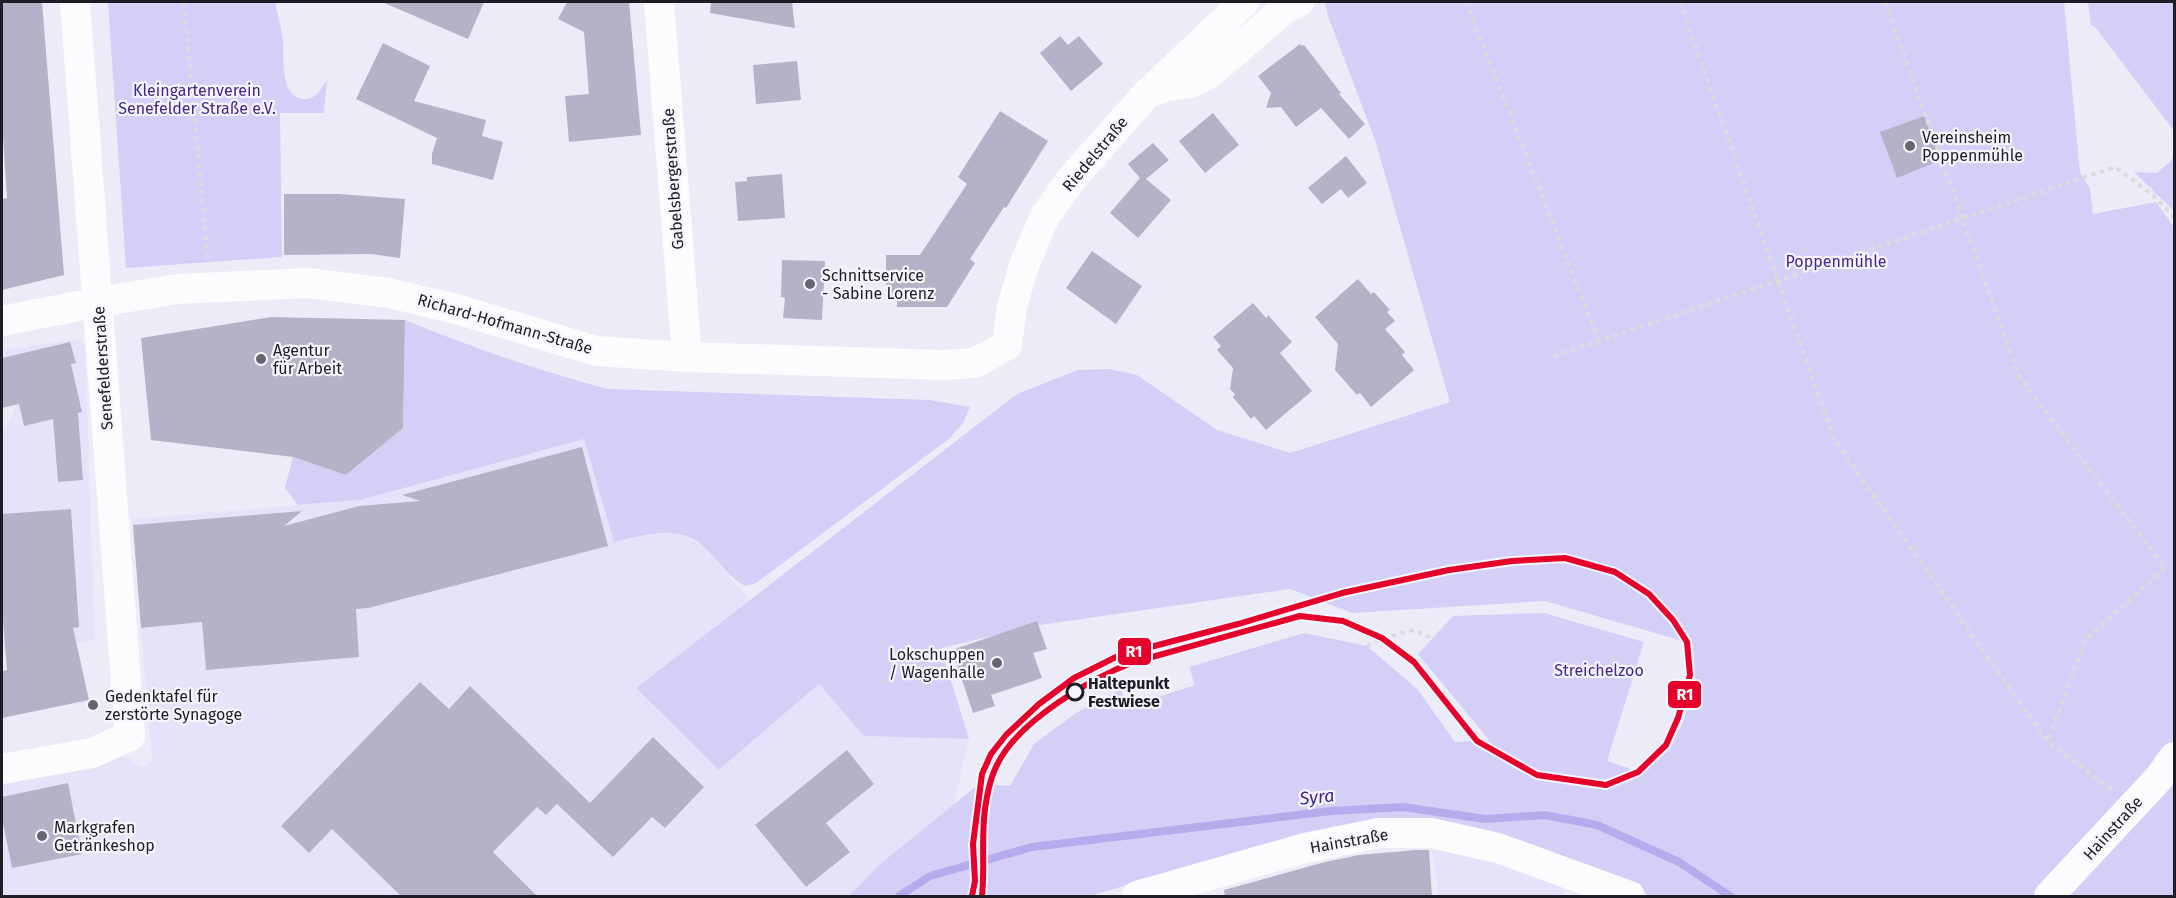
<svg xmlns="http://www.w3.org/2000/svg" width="2176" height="898" font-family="'Fira Sans',sans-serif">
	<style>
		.built { fill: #e5e3fa }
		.green { fill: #d4cff6 }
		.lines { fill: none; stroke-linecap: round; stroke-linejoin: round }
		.stream { stroke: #b6aced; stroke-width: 8 }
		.building { fill: #b5b2c8 }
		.path { stroke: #dbdbde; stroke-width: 4; stroke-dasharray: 4.5 4.5; stroke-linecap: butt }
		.minor { stroke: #fcfcfe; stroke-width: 30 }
		.rail-1-casing { stroke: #f5f5fe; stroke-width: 10 }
		.rail-1 { stroke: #e4002b; stroke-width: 6 }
		.poi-dot { fill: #66656f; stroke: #f5f5fe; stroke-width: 2 }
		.stop-dot { fill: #f5f5fe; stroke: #1e1d25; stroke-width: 3 }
		.labels { text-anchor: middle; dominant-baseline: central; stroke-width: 4.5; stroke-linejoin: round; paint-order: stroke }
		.park-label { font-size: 16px; fill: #44268a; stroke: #f5f5fe }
		.poi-label { font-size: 16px; fill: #1e1d25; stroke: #f5f5fe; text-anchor: start }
		.street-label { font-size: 16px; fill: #1e1d25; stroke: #f5f5fe }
		.stop-label { font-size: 16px; font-weight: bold; fill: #1e1d25; stroke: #f5f5fe; text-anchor: start }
		.water-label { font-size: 18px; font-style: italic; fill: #432589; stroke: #f5f5fe }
		.line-badge { stroke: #f5f5fe; stroke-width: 2 }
		.badge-label { font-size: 16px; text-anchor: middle; font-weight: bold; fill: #fff }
	</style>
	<rect width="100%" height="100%" fill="#ecebf8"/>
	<path class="built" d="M79,339L85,346L95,640L2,654V435L16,407L4,350Z
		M584,439L614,542L658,531L680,534L702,545L750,600L636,688L720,770L819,684L864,736L969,739L954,804L879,865L849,896H3L2,783L123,756L142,767L152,761L132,519L360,500Z
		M1431,846L1508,865L1568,891L1559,896H1439Z"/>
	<path class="green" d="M108,2H275C277,12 280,23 282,34C286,52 277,96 303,99C315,101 322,88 327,80L324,113H280L282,257L126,268Z
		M1325,2H2064L2080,173L2090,188L2093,214L2156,202L2174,227V896H1651L1582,868L1463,831L1238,852L1090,896H849L879,865L979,784L1010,786L1034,744L1076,713L1121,689L1127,707L1195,685L1189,667L1304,633L1367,646L1418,690L1455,742L1489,740L1418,654L1453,616L1544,613L1644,642L1607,761L1643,773L1670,749L1684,720L1695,676L1693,644L1545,601L1352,613L1290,589L1040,625L941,648L969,739L864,736L819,684L719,770L636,688L1017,394L1078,370L1109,369L1137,375L1217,430L1290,453L1450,402L1376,143L1328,16Z
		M2088,2H2174V131L2096,28L2091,25Z
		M2174,154V211L2134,172L2157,173L2171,161Z
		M405,320C471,347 539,371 608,389L930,400L970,407L963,423L950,438L756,583L745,586C728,577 718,560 704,547C679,523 644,535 614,542L584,439L360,500L298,505L285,488L293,457L346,475L403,428Z"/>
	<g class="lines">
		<path class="stream" d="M899,896L930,876L1032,847L1331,811L1403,807L1485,819L1545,815L1597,825L1679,862L1730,896"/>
	</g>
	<path class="building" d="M2,2H42L64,275L2,290V199L7,198L2,122Z
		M382,2H484L468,39Z
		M567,2H629L641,135L569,142L565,96L589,94L584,32L558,19Z
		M711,2H792L795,28L710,13Z
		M1060,36L1068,45L1079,36L1103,64L1071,91L1040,53Z
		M383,43L430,66L414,101L486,120L482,136L503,142L493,180L432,164V154L437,138L356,99Z
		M1300,44L1302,46L1304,45L1341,93L1339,94L1365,124L1349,139L1321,108L1296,127L1281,107L1266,108L1271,93L1258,76Z
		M797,61L801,100L756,104L753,65Z
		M1000,111L1048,141L1006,208L1004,207L970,259L975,263L947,307H897V300H886V255H920L967,184L958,177Z
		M1213,113L1239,145L1205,173L1179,141Z
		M1924,116L1941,160L1897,178L1880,132Z
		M1153,143L1169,160L1146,179L1171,200L1138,238L1110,213L1140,178L1128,164Z
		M1346,156L1367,183L1348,198L1341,189L1322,204L1308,188Z
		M782,174L785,218L738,221L735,182L747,181V177Z
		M284,194H339L405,199L400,258L371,254L284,255Z
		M1092,251L1142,286L1116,324L1066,288Z
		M782,260L825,261L822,320L783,318L785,298L781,297Z
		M1358,279L1371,294L1374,292L1390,310L1387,312L1395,321L1385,329L1405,352L1402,355L1414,370L1371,407L1360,393L1357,395L1335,370L1338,344L1315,317Z
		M1253,303L1266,318L1268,315L1292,342L1280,353L1312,391L1266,430L1254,416L1251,419L1233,397L1235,394L1230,389L1233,368L1217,350L1221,346L1213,337Z
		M271,317L405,320L403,428L346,475L293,457L151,440L141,338Z
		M70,342L76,363L71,364L82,412L78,413L83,480L58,482L53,419L24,426L19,404L2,408V358Z
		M582,447L608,546L368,608L356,609L359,657L206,670L202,622L141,628L133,525L302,511L284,526L359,506L420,501L402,495Z
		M71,509L79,627L73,628L89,700L2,718V671L7,670L2,608V514Z
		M1037,621L1047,649L1033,653L1042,678L991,695L995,706L973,713L952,650Z
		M420,682L449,709L470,686L590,803L653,737L704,787L665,828L652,817L613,857L557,804L546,815L537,807L493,852L538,897H402L332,829L309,853L281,826Z
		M847,750L874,784L826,823L850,852L806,887L755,825Z
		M68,783L82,854L12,868L2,818V797Z
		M1416,850H1429L1432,897H1225L1224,890L1325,862L1359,855Z"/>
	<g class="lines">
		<path class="path" d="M184,2L208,260
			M1466,2L1599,341
			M1680,2L1834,439L2047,741L2112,790
			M1885,2L2019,376L2165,568L2085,640L2048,741
			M1554,356L2115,167L2153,195L2174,217
			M1367,646L1382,638L1414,630L1431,638"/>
		<path class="minor" d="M659,2L687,357
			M1152,92L1166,86L1191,83L1209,74L1286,8L1299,2
			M2,321L99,302L177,289L308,283L389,293L456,309L596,351L687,357L944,365L975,363L1007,345L1012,306L1025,263L1045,216L1073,177L1145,96L1244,2
			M2,769L92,753L130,736L75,2
			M1137,896L1305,848L1379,833H1431L1498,848L1630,896
			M2049,896L2159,778L2174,757"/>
		<defs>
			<path id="rail-1" d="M972,896L975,881L973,844L982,774L991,754L1006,735L1039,704L1074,678L1120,655L1238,624L1342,593L1449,570L1512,561L1565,558L1615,572L1649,594L1673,620L1687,642L1690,675L1678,718L1666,745L1638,772L1606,785L1537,775L1477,741L1414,662L1382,638L1343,621L1300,616L1134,662C1091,678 1017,722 997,765C990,778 987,795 985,809C981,838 985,867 982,896"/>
		</defs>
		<use href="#rail-1" class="rail-1-casing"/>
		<use href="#rail-1" class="rail-1"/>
	</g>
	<g class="poi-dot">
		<circle cx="1910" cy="146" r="6"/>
		<circle cx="810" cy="284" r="6"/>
		<circle cx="261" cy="359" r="6"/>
		<circle cx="997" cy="663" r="6"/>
		<circle cx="93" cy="705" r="6"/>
		<circle cx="42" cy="836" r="6"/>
	</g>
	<circle class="stop-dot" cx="1075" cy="692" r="8"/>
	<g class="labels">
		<g class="park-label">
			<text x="197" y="90">Kleingartenverein<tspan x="197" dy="18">Senefelder Straße e.V.</tspan></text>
			<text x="1836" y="261">Poppenmühle</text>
			<text x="1599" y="670">Streichelzoo</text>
		</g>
		<g class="poi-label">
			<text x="1922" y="137">Vereinsheim<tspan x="1922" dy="18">Poppenmühle</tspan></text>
			<text x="822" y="275">Schnittservice<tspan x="822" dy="18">- Sabine Lorenz</tspan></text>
			<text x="273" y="350">Agentur<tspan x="273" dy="18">für Arbeit</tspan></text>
			<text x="985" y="654" text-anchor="end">Lokschuppen<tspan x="985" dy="18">/ Wagenhalle</tspan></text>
			<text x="105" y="696">Gedenktafel für<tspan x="105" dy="18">zerstörte Synagoge</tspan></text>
			<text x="54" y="827">Markgrafen<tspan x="54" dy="18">Getränkeshop</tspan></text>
		</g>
		<g class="street-label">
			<text transform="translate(1095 154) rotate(-50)">Riedelstraße</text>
			<text transform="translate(673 179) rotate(-94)">Gabelsbergerstraße</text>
			<text transform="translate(505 324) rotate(16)">Richard-Hofmann-Straße</text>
			<text transform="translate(103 368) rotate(-94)">Senefelderstraße</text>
			<text transform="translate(2113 828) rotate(-48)">Hainstraße</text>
			<text transform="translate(1349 841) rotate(-10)">Hainstraße</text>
		</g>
		<g class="stop-label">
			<text x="1088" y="683">Haltepunkt<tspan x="1088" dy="18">Festwiese</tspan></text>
		</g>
		<g class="water-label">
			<text transform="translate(1317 797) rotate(-6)">Syra</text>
		</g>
	</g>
	<g class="line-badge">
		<rect x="1117" y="637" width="35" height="29" rx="6" fill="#e4002b"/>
		<rect x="1667" y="680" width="35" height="29" rx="6" fill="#e4002b"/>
	</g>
	<g class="badge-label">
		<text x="1134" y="657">R1</text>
		<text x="1685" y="700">R1</text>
	</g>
	<rect width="2176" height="898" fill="none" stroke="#1e1d25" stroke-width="6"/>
</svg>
